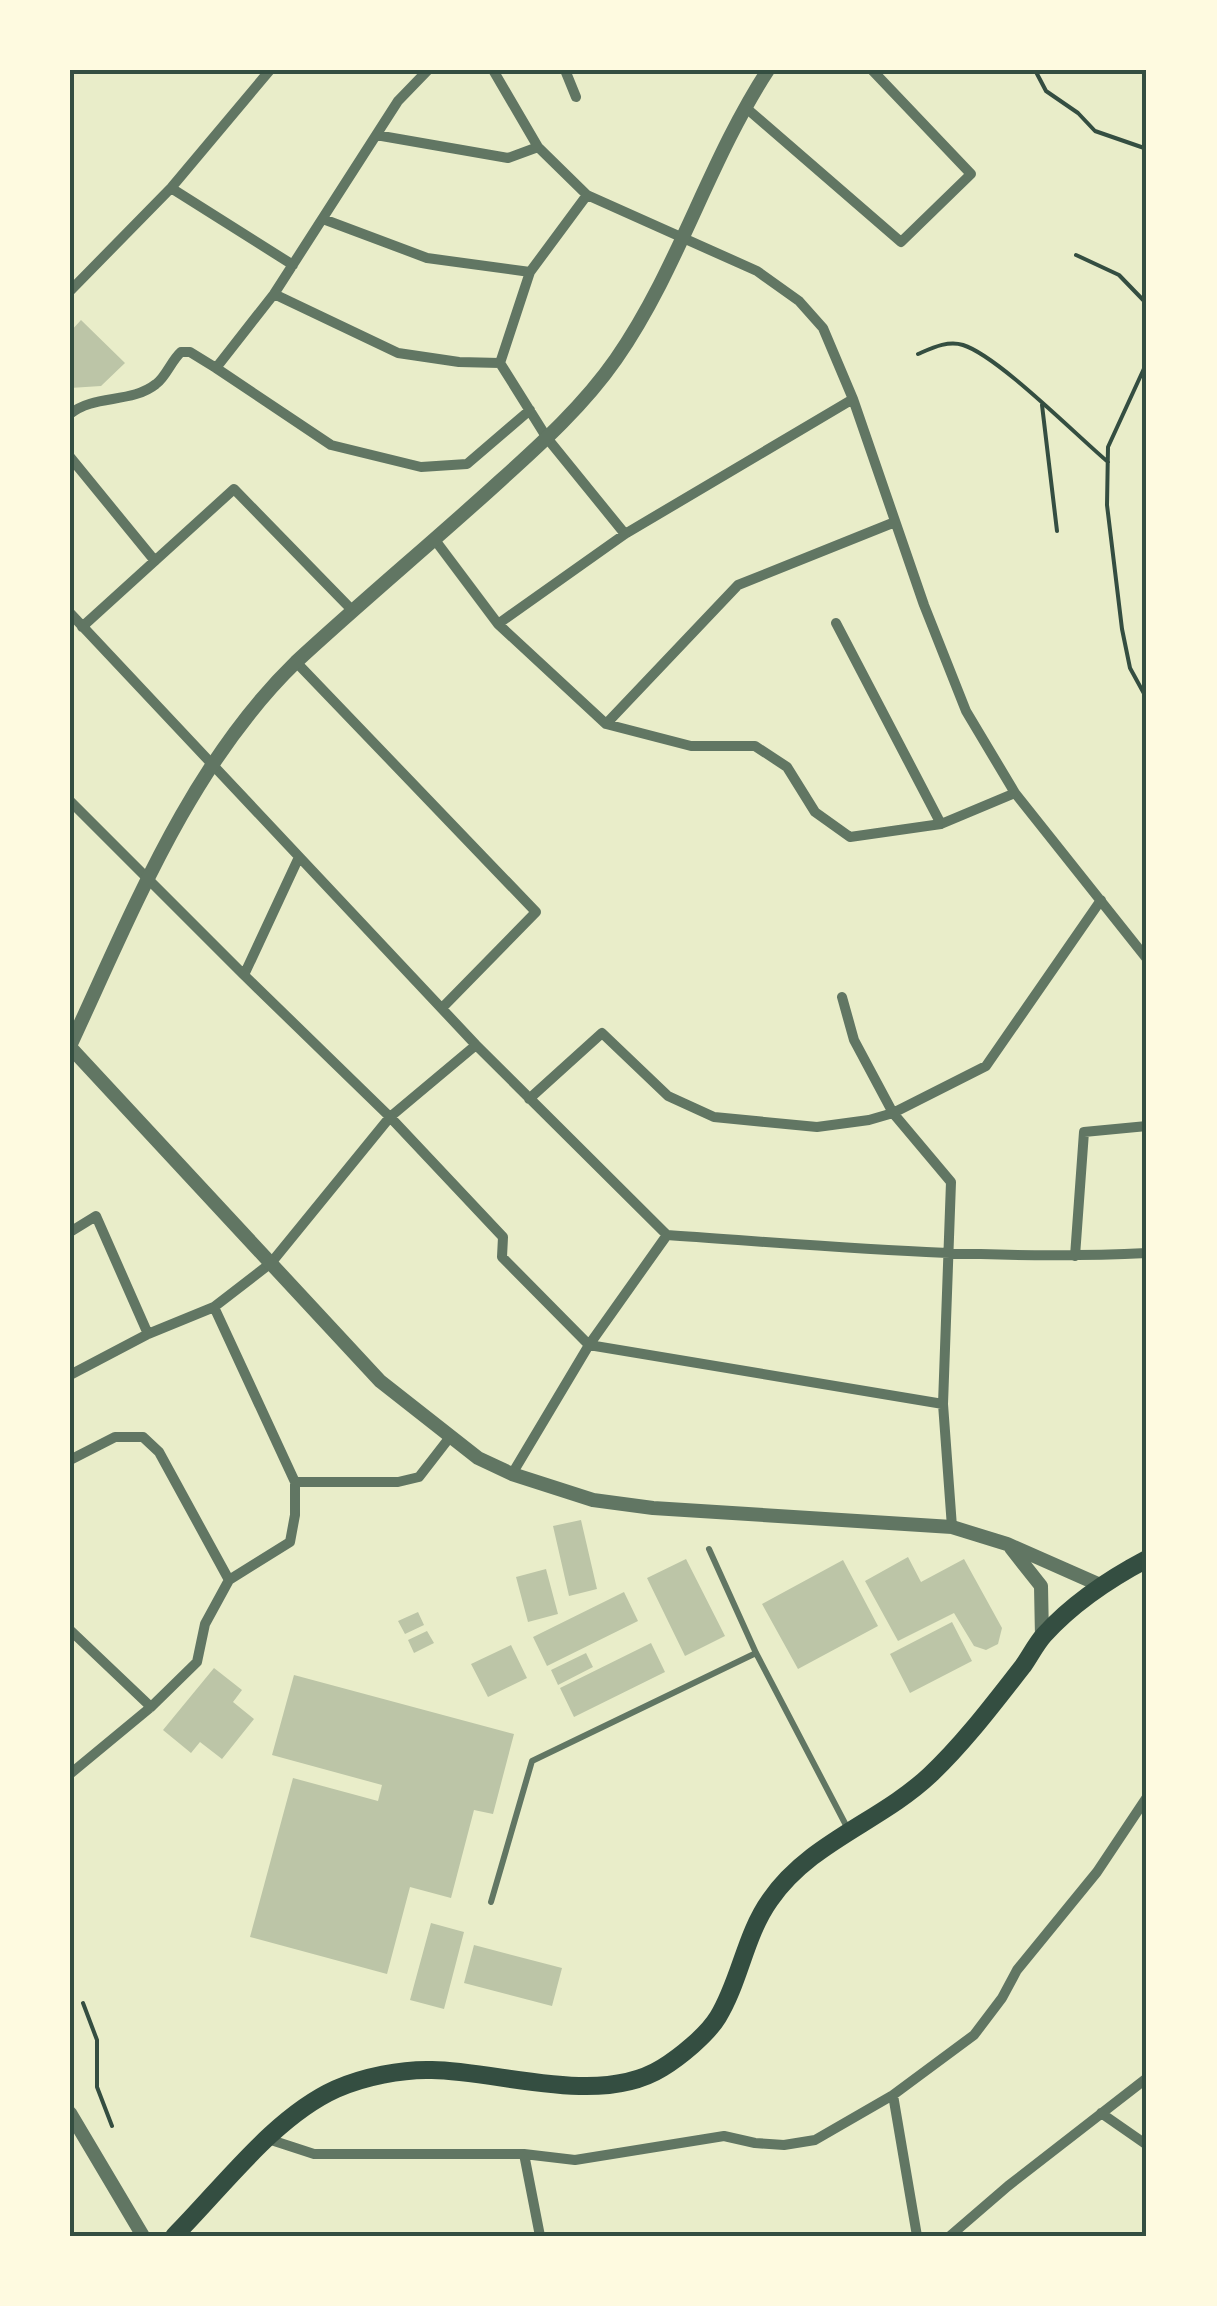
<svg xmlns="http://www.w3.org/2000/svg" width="1217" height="2306" font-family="'IBM Plex Serif',serif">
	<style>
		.building { fill: #bcc5a7 }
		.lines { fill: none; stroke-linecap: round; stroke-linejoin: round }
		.path { stroke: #344e41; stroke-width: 4 }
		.service { stroke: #617663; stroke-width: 6 }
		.minor { stroke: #617663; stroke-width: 10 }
		.tertiary { stroke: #617663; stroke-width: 14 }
		.primary { stroke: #344e41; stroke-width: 18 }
		.neatline { fill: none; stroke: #344e41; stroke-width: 4 }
	</style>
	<rect width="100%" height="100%" fill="#e9edc9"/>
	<path class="building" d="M81,320L125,363L101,386L70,388V332Z
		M581,1520L597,1589L569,1596L553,1526Z
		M908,1557L921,1582L964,1559L1002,1628L998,1644L986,1650L974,1646L954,1613L898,1641L865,1581Z
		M686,1559L725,1636L685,1656L647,1578Z
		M843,1560L878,1626L798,1669L762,1604Z
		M546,1569L558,1614L528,1622L516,1577Z
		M624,1592L638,1621L547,1666L533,1637Z
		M418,1612L424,1625L405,1634L398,1621Z
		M952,1622L972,1661L910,1693L890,1654Z
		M427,1631L434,1643L414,1653L408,1640Z
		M651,1643L665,1672L574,1717L560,1688Z
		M511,1645L527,1678L488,1697L471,1664Z
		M586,1653L593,1667L558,1685L551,1670Z
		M214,1668L242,1690L233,1702L254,1719L222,1759L200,1742L191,1753L163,1730Z
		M294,1675L514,1734L493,1814L474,1810L451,1898L410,1887L387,1974L250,1937L293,1778L378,1801L382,1785L272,1755Z
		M431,1923L464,1932L444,2009L410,2000Z
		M474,1945L562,1968L552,2006L464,1983Z"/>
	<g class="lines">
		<path class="path" d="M1035,70L1046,91L1078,113L1095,131L1147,149
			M1076,255L1119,275L1147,304
			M918,354C932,348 948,340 963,345C998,356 1076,435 1108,462
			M1147,362L1108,447L1107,505L1122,629L1130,668L1147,699
			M1042,405L1057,531
			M83,2003L97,2040V2087L112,2126"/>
		<path class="service" d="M709,1549L756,1653L848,1829
			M491,1902L532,1761L756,1653"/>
		<path class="minor" d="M493,70L538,147L587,195L757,271L799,301L823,328L853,399L924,605L966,711L1015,793L1147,959
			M565,70L576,97
			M745,107L901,242L971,174L872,70
			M376,135L508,158L538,147
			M171,188L293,265
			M323,219L427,258L530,272
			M70,291L171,188L270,70
			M274,294L398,353L459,362L500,363
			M500,363L547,438L625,534
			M500,363L530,272L587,195
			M216,368L274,294L398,101L428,70
			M70,414C94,394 131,404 156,384C166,377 171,361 181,352H190L216,368L331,445L421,467L467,464L530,410
			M70,457L155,561
			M435,540L498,624L606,724L691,746H755L787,767L815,812L850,837L941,824L1015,793
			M70,613L476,1045L667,1235C827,1246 987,1261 1147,1253
			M836,623L941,824
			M498,624L625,534L853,399
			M82,627L234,489L352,610
			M296,662L536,912L442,1008
			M606,724L738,585L895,522
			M70,801L244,975
			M299,857L244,975L390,1117L503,1237L502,1257L589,1345L943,1404
			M842,997L854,1040L893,1113L951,1182L943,1404L952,1527
			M529,1099L602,1033L668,1096L714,1117L817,1127L869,1120L893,1113L986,1066L1101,900
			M70,1232L96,1216L148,1334L70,1375
			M1075,1256L1084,1132L1147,1126
			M148,1334L214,1307L271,1263L390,1117L476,1045
			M70,1460L115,1437H143L159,1452L229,1580
			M512,1474L589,1345L667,1235
			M295,1482H398L419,1477L450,1437
			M70,1630L151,1707
			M70,1774L151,1707L197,1662L205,1624L229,1580L290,1542L295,1515V1482L214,1307
			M893,2095L917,2236
			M1101,2113L1147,2145
			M268,2139L314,2154H524L575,2160L724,2136L755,2143L784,2145L815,2140L893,2095L974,2035L1002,1998L1017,1970L1097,1872L1147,1797
			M524,2154L540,2236
			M950,2236L1008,2186L1147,2078"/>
		<path class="tertiary" d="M70,1046C132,913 189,766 296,662C363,600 433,542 501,480C542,443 584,405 616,359C679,268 708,162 768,70
			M70,1047L380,1381L478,1458L512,1474L593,1500L653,1508L952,1527L1007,1544L1100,1585
			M1011,1548L1041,1586L1042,1637
			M70,2113L143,2236"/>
		<path class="primary" d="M174,2236C222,2188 274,2117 336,2089C363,2077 402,2069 432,2070C501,2071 599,2107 662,2068C680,2057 707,2035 718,2017C740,1981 745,1935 770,1900C810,1842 880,1822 930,1775C964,1743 994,1703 1023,1666C1030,1656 1036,1644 1044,1635C1073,1603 1109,1579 1147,1559"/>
	</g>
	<rect width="1217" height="2306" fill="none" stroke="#fefae0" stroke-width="145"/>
	<rect x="72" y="72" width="1072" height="2162" class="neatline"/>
</svg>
